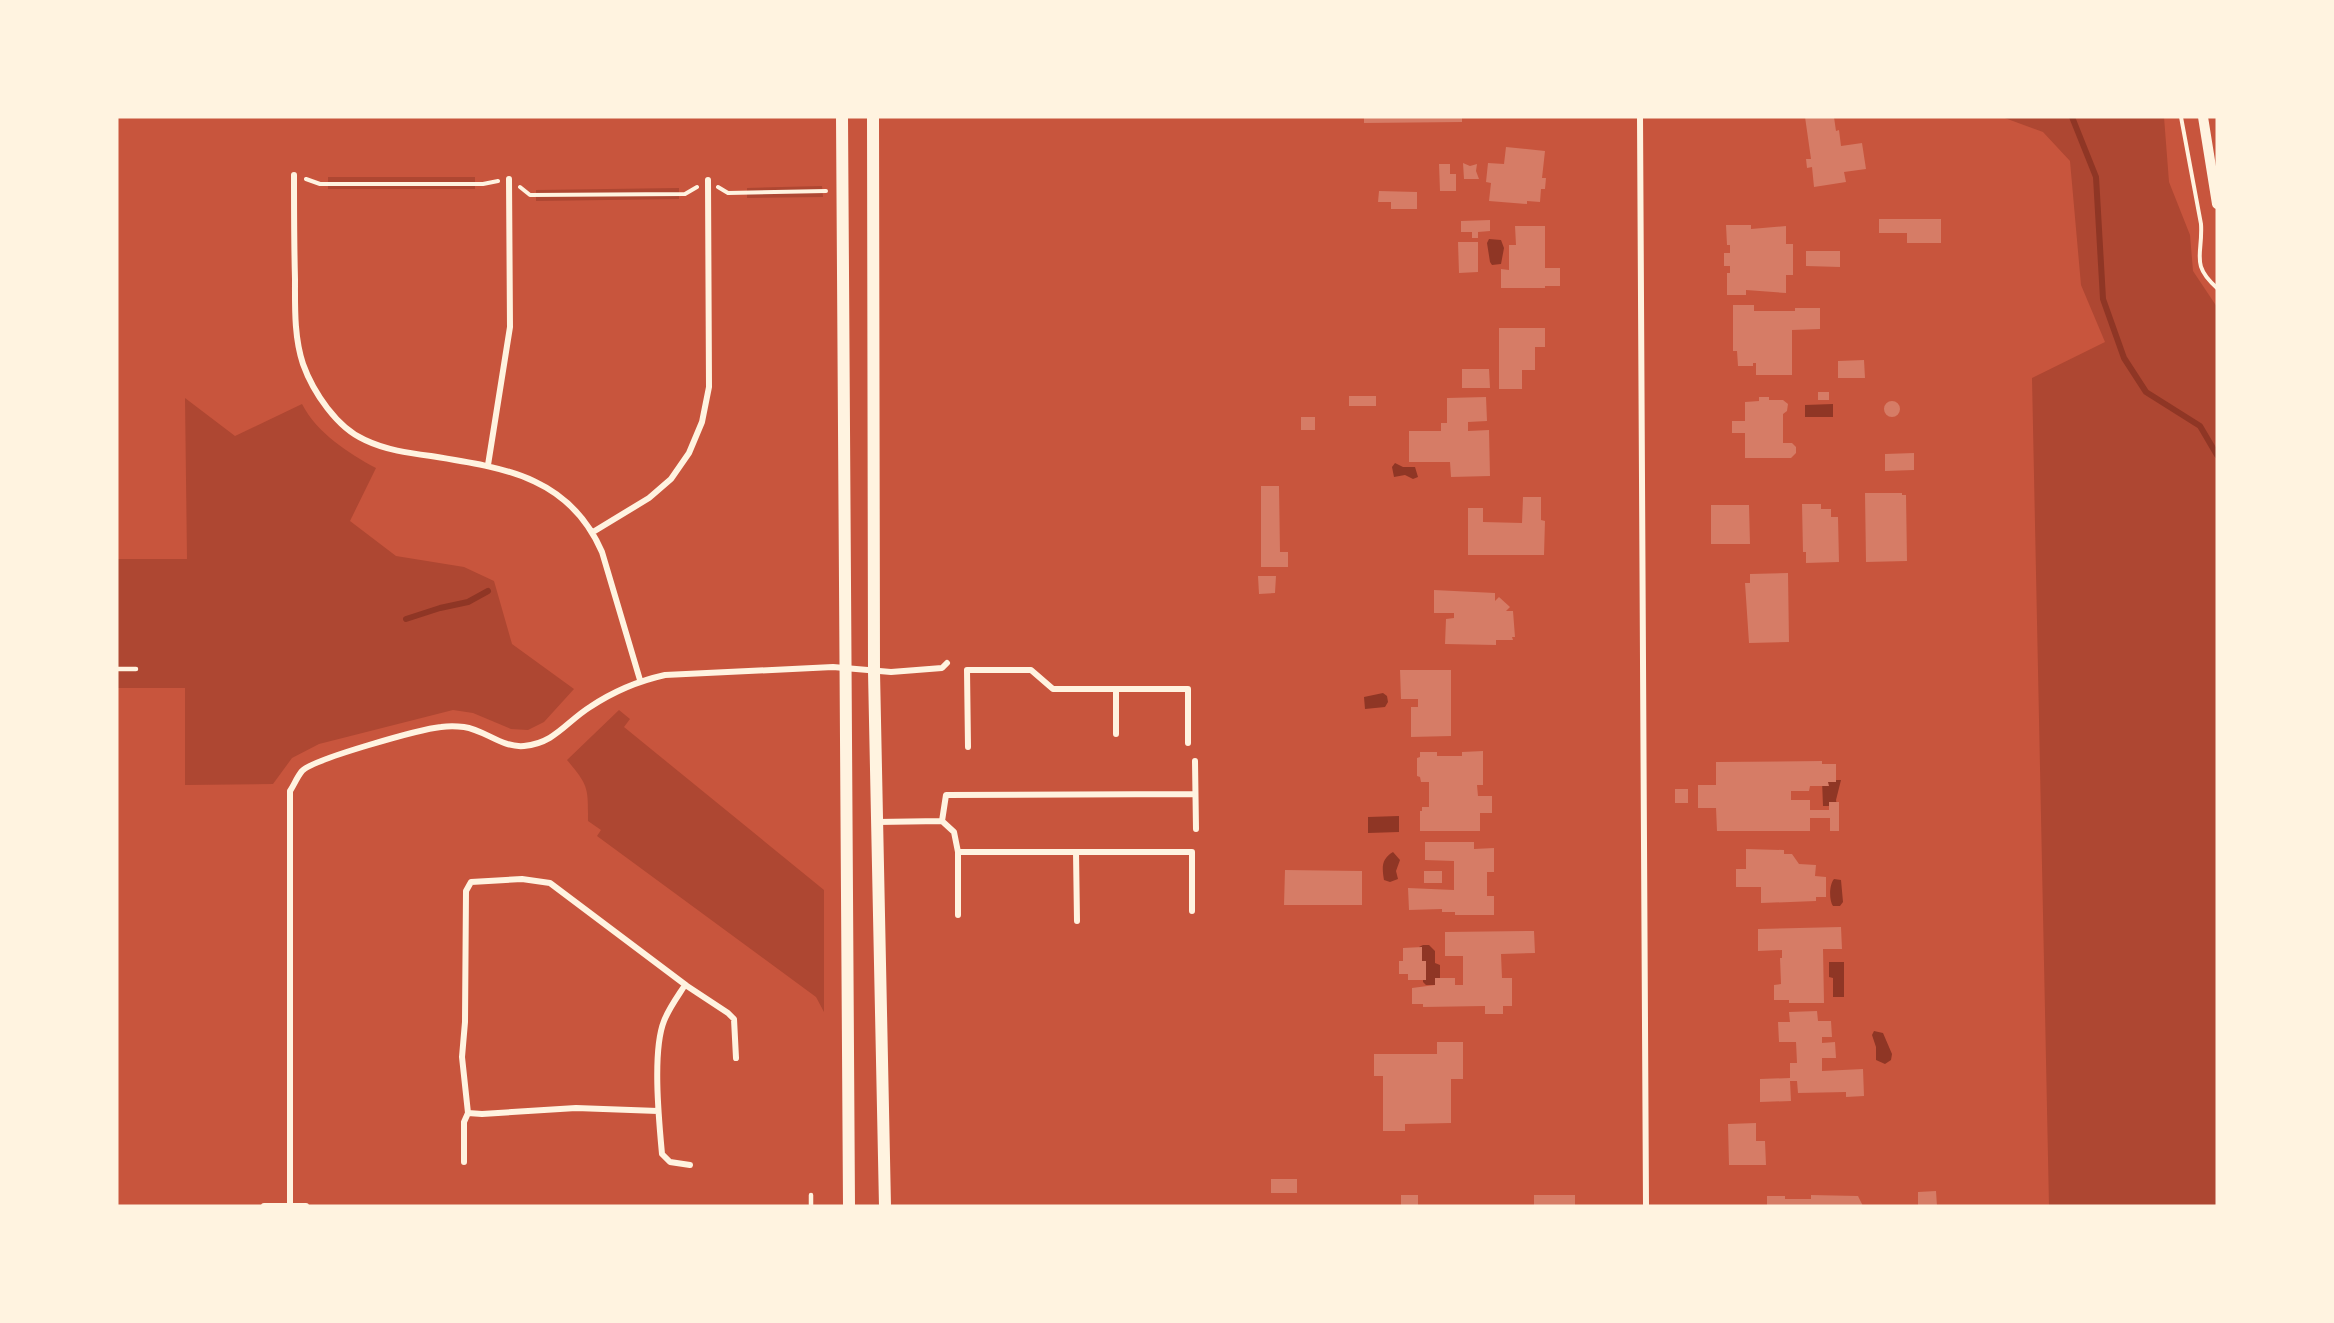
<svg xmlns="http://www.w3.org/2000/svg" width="2334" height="1323" font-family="'PT Sans',sans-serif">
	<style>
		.green { fill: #ae4732 }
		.water { fill: #8f3625 }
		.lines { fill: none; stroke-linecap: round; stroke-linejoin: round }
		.stream { stroke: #8f3625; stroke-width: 6 }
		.building { fill: #d67c66 }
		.path { stroke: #fff3e0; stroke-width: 4 }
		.service { stroke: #fff3e0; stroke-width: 4.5 }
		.minor { stroke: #fff3e0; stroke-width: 6 }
		.tertiary { stroke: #fff3e0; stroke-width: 10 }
		.secondary { stroke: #fff3e0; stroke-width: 12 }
	</style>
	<rect width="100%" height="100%" fill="#c8553d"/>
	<path class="green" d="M2002,117H2164L2169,182L2190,235L2193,271L2217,307V1206H2049L2032,378L2105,342L2081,285L2070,161L2043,132Z
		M328,177H475V189H328Z
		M822,186L823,197L747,198V188Z
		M679,188V199L536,201V190Z
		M185,398L235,436L302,404C317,433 348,453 376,468L350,521L396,556L464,567L494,581L512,644L574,689L544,722L528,730L511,729L473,713L453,710L319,744L292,758L273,784L185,785V688H117V559H187Z
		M619,710L630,719L624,727L824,890V1012L816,997L597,836L601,830L588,821C588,788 589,786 567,760Z"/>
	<path class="water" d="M1489,239L1501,240L1504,248L1501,264L1492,265L1490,262L1487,243Z
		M1833,404V417H1805V405Z
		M1395,463L1403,467H1415L1418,477L1413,479L1405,475L1394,477L1392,467Z
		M1383,693L1387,696L1388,702L1385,707L1365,709L1364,697Z
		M1822,780H1841L1836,800L1837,806H1823Z
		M1399,816V832L1368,833V817Z
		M1393,852L1400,860L1396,871L1398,879L1390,882L1384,880C1382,868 1381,859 1393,852Z
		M1834,879L1841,880L1843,902L1840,906H1833C1829,900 1829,885 1834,879Z
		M1423,945H1429L1435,951V963L1440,965V985H1426L1423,982V965L1419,964V947Z
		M1829,962H1844V997H1833V978L1829,977Z
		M1874,1031L1883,1033L1892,1054L1891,1060L1885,1064L1876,1060V1047L1872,1035Z"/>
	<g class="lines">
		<path class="stream" d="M2072,117L2096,177L2103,299L2124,358L2146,392L2200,426L2217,455
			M406,619L440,608L468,602L488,591"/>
	</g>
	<path class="building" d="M1364,117H1462V122L1364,123Z
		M1805,117H1834L1836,131L1839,130L1841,146L1862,143L1866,169L1844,172L1846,182L1814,187L1812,167L1807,168L1806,159H1811Z
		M1506,147L1545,151L1542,178H1546L1545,189H1541L1540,202L1527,201V204L1489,201L1491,183L1486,182L1488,163L1504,164Z
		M1463,163L1470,166L1477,164L1476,171L1479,179H1464Z
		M1439,164H1450V174H1456V191H1440Z
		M1379,191L1417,192V209H1391V202H1378Z
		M1879,219H1941V243H1907V233H1879Z
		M1490,220V231L1478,232V238H1472V232H1461V221Z
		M1726,225H1751V229L1786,226V244H1793V275H1786V293L1746,290V295H1727V273H1730V266H1724V253H1730V245H1727Z
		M1515,226H1545V268H1560V286H1545V288H1501V269L1509,270V245H1516Z
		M1458,242H1478V272L1459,273Z
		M1806,251H1840V267L1806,266Z
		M1733,305H1754V311H1795V308H1820V329L1792,330V375H1756V363H1753V366H1738L1737,351H1733Z
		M1499,328H1545V347H1535V370H1522V389H1499Z
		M1864,360L1865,378H1838V361Z
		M1462,369H1489L1490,388H1462Z
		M1818,392H1829V400H1818Z
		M1349,396H1376V406H1349Z
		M1486,397L1487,421L1468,422V431L1489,430L1490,476L1451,477L1450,462H1409V431H1441V423H1447V398Z
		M1759,397H1769V400H1783L1788,404L1787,411L1783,414V443H1792L1796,447V453L1791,458H1745V433H1732V421H1745V402L1759,401Z
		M1884 409a8 8 0 1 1 16 0a8 8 0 1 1-16 0Z
		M1301,417H1315V430H1301Z
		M1914,453V470L1885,471V454Z
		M1261,486H1279L1280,552H1288V567H1261Z
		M1865,493H1902V495H1906L1907,561L1866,562Z
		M1523,497H1541V520L1545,521L1544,555H1468V508H1483V522L1522,523Z
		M1802,504H1821V509H1831V517H1838L1839,562L1806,563V552H1803Z
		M1711,505H1749L1750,544H1711Z
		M1788,573L1789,642L1749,643L1745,583H1750V574Z
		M1258,576H1276L1275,593L1259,594Z
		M1434,590L1495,593V601L1499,597L1510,607L1506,611H1513L1515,637H1512L1513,640H1496V645L1445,644L1446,619L1454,618V613H1434Z
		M1400,670H1451V736L1411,737V707H1418V699H1401Z
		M1483,751V785H1477L1478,796H1492V813H1480V831H1420V811H1422V807H1429V782H1421L1420,777L1417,776V758L1420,757V752H1437V756H1462V752Z
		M1822,761V764H1836V782H1828L1829,786H1810L1809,791H1791V800H1810V810H1829V802H1839V831H1830V818H1810V831H1717L1716,808H1698V785H1716V762Z
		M1675,789H1688V803H1675Z
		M1425,842H1474V849L1494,848V872H1487V896H1494V915H1455V912H1442V909L1409,910L1408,888L1454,890V861L1425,860Z
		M1746,849L1784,850V854H1792L1799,864L1816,865L1815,876L1826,877V897H1816V901L1761,903V887H1736V869H1746Z
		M1285,870L1362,871V905H1284Z
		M1424,871H1442V883H1424Z
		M1841,927L1842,949H1823L1824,1003H1789V1000H1774V985L1781,984L1780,958H1782V950L1758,951V929Z
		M1534,931L1535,953L1501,954L1502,978H1512V1006H1503V1014H1485V1006L1423,1007V1004H1412V988L1435,985V978H1455V985H1463V956H1445V932Z
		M1422,947V961H1426V980H1408V974H1399V961H1403V948Z
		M1817,1011L1818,1021H1831L1832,1037H1822V1043L1835,1042L1836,1058H1822V1071L1863,1069L1864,1096L1846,1097V1092L1798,1093L1797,1081H1790L1791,1101L1760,1102V1079L1790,1078V1063H1797L1796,1042H1779L1778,1022H1790L1789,1012Z
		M1437,1042H1463V1079H1451V1123L1405,1124V1131H1383V1076H1374V1054H1437Z
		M1756,1123V1141H1765L1766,1165H1729L1728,1124Z
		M1271,1179H1297V1193H1271Z
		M1936,1191L1937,1206H1918V1192Z
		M1401,1195H1418V1206H1401Z
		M1534,1195H1575V1206H1534Z
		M1811,1195L1858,1196L1863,1206H1767V1196H1785V1199H1811Z"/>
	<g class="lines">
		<path class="path" d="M2181,117L2201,224C2203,255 2190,264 2217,288
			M306,179L320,184H483L498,181
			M520,187L530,195L685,194L697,187
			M718,187L728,193L826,191"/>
		<path class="service" d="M117,669H136
			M811,1195V1206"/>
		<path class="minor" d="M1640,117L1646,1206
			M294,175C294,209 294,244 295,279C295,307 294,337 303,364C313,392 337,428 365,440C386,450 408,453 431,456C504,468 569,476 602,552L640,680
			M488,465L510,327L509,179
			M593,532L649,498L671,479L689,453L702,422L709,387L708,180
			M1116,734V690
			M968,747L967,670H1031L1053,689H1188V743
			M1195,761L1196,829
			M942,821L954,832L958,852H1192V911
			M942,821L946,795L1195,794
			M877,822L942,821
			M1076,852L1077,921
			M958,915V852
			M685,985C678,996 669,1008 664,1021C652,1051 659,1121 662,1154L670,1162L690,1165
			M658,1111L576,1108L482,1114L468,1113L462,1057L465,1022L466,891L471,882L522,879L550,883L687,986L728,1013L734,1019L736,1058
			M464,1162V1122L468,1113
			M264,1206H306
			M290,1206V791C294,785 297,777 302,771C313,759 421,729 441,727C448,726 456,726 464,727C485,730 502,748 524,746C555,743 566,722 590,707C614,691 638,681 665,675L833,667L891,672L942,668L947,663"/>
		<path class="tertiary" d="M2203,117L2217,204"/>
		<path class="secondary" d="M842,117L849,1206
			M873,117L874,672L885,1206"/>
	</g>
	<rect width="2334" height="1323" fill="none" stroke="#fff3e0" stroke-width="237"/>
</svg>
